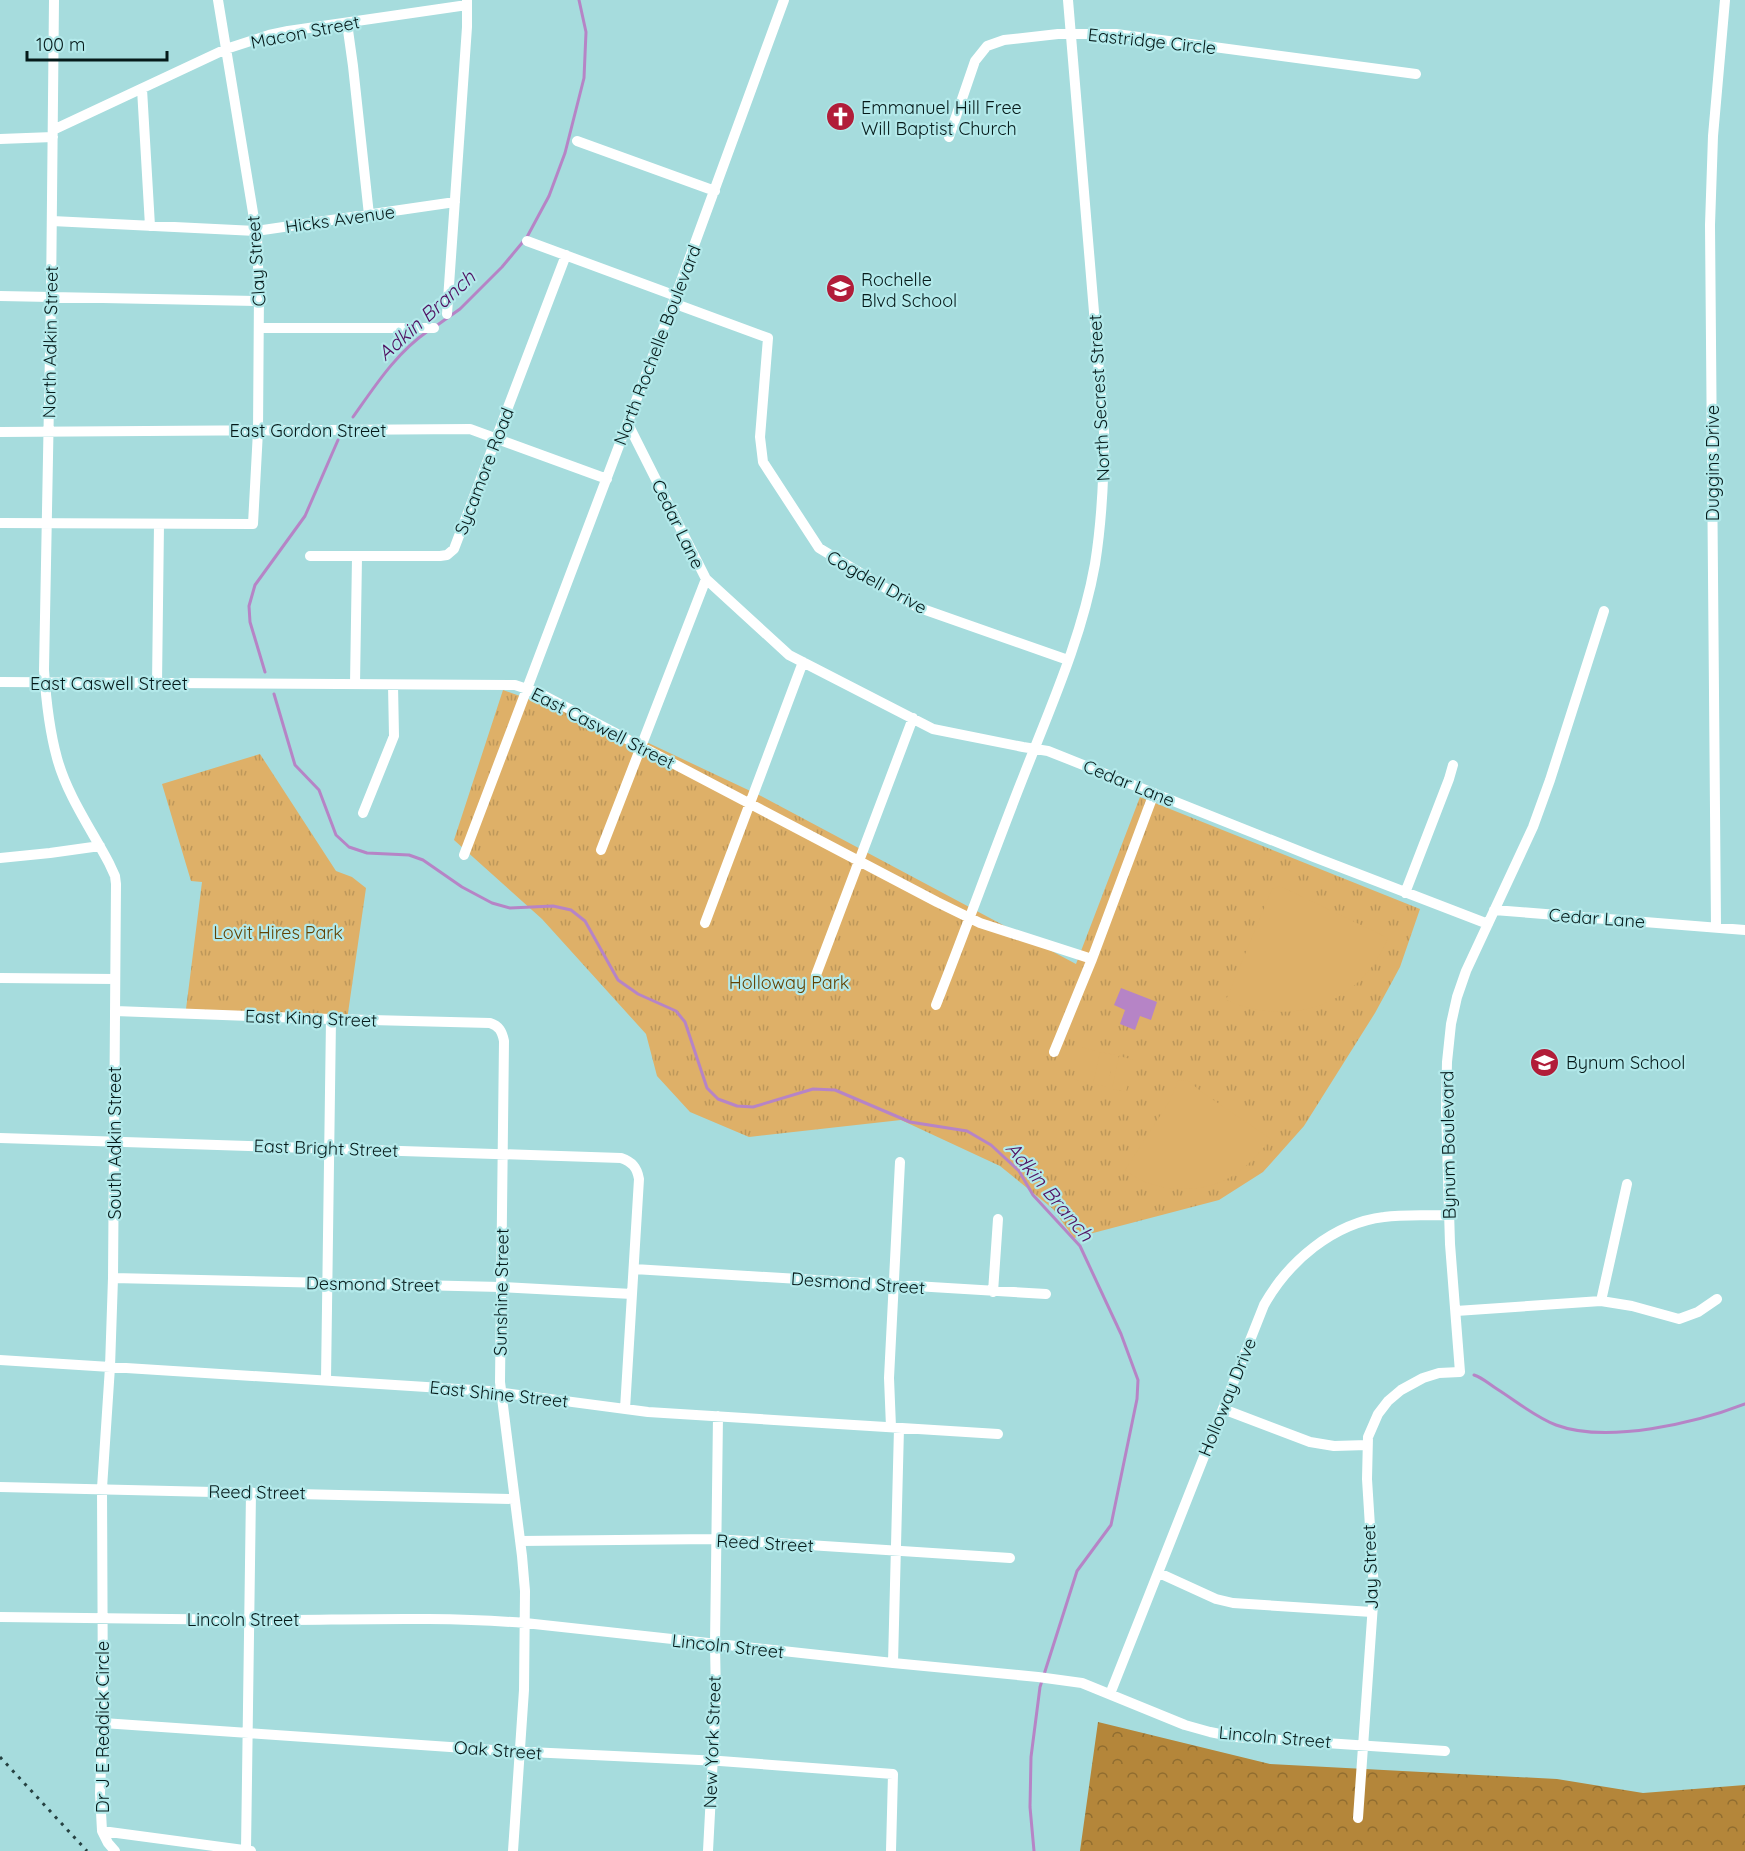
<svg xmlns="http://www.w3.org/2000/svg" width="1745" height="1851" font-family="Quicksand,sans-serif">
	<style>
		.grass { fill: url(#grass-tufts) }
		.forest { fill: url(#forest-crowns) }
		.pitch { fill: #deb068 }
		.water { fill: #b684c6 }
		.lines { fill: none; stroke-linecap: round; stroke-linejoin: round }
		.stream { stroke: #b684c6; stroke-width: 3 }
		.minor { stroke: #fff; stroke-width: 10 }
		.rail { stroke: #264141; stroke-width: 3; stroke-dasharray: 3 6; stroke-linecap: butt }
		.labels { text-anchor: middle; dominant-baseline: central; stroke-width: 4.5; stroke-linejoin: round; paint-order: stroke }
		.street-label { font-size: 18px; fill: #051a1a; stroke: #b3e9ea }
		.poi-label { font-size: 18px; fill: #051a1a; stroke: #b3e9ea; text-anchor: start }
		.park-label { font-size: 18px; fill: #624203; stroke: #b3e9ea }
		.water-label { font-size: 20px; font-style: italic; fill: #501061; stroke: #b3e9ea }
	</style>
	<defs>
		<pattern id="grass-tufts" width="24" height="20" patternUnits="userSpaceOnUse" patternTransform="scale(1.5)"><rect width="24" height="20" fill="#deb068"/><path d="M3 7l-1-3M5 7V3M7 7l1-3M15 17l-1-3M17 17v-4M19 17l1-3" fill="none" stroke="#bd975a"/></pattern>
		<pattern id="forest-crowns" width="20" height="18" patternUnits="userSpaceOnUse" patternTransform="scale(1.5)"><rect width="20" height="18" fill="#b4863a"/><path d="M2 6a3 3 0 1 1 6 0M12 15a3 3 0 1 1 6 0" fill="none" stroke="#906d30"/></pattern>
	</defs>
	<rect width="100%" height="100%" fill="#a6dcdd"/>
	<path class="grass" d="M503,690L640,739L761,796L1076,964L1140,797L1420,909L1400,967L1375,1013L1304,1126L1263,1172L1219,1200L1074,1238L1053,1209L1000,1166L901,1120L749,1137L690,1112L657,1076L646,1034L542,919L454,840Z
		M260,754L336,871L352,877L366,888L347,1020L186,1009L202,882L191,881L162,784Z"/>
	<path class="forest" d="M1098,1722L1270,1764L1557,1779L1643,1793L1745,1785V1851H1080Z"/>
	<path class="pitch" d="M1280,886L1388,938C1360,1006 1291,1028 1226,1000L1272,889Z
		M1081,1047L1096,1051L1088,1083L1073,1079Z
		M1100,1052L1115,1055L1107,1087L1093,1084Z
		M1119,1056L1134,1060L1126,1092L1112,1089Z
		M1187,1080L1203,1093L1271,1139C1260,1152 1249,1165 1234,1175C1203,1195 1155,1194 1125,1170L1169,1102L1178,1081Z"/>
	<path class="water" d="M1121,988L1157,1002L1151,1020L1140,1016L1135,1030L1120,1024L1125,1010L1114,1005Z"/>
	<g class="lines">
		<path class="stream" d="M436,326L460,309L502,267L527,237L549,196L565,153L584,78L586,32L579,0
			M353,417C375,386 396,353 428,331
			M265,672L250,622L249,606L255,585L305,516L338,440
			M274,694L295,765L319,790L336,835L349,847L367,853L409,855L423,860L462,887L492,903L510,908L553,906L571,910L585,921L618,980L638,994L676,1011L685,1022L707,1088L718,1099L737,1106L753,1107L813,1089L835,1090L910,1122L967,1131L991,1145L1019,1171L1033,1195L1080,1246L1121,1334L1138,1380L1137,1399L1111,1525L1077,1571L1040,1687L1031,1757L1030,1807L1034,1851
			M1474,1375C1483,1378 1489,1384 1497,1389C1516,1401 1535,1417 1556,1425C1607,1444 1696,1423 1745,1404"/>
		<path class="minor" d="M54,0L51,298L44,670C46,700 49,729 57,758C67,795 91,829 109,863L115,876L116,884L113,1278L110,1367L102,1488L103,1716L100,1793L102,1831L108,1843L115,1851
			M347,23L353,66L369,215
			M142,89L150,226
			M53,130L226,49L269,35L288,31L467,5
			M949,137L975,61L987,46L1004,40L1058,34H1116L1416,74
			M0,139L53,137
			M577,141L715,191
			M52,221L256,231L455,202
			M527,241L676,296
			M0,296L259,301
			M673,303L768,338L760,437L763,462L819,548L917,607L1068,660
			M447,314L467,27V0
			M259,328H434
			M628,424L706,579L789,655L933,729L1023,747L1048,751L1314,857L1488,924
			M0,432L470,429L607,479
			M0,523L253,524L258,431L259,292L257,237L218,0
			M310,556H440L447,555L454,549L566,255
			M0,682L515,685L539,693L937,902L980,923L1092,959
			M157,684L159,524
			M355,684L357,557
			M363,813L394,736L393,685
			M601,850L706,579
			M464,855L673,303L784,0
			M0,858L50,853L100,846
			M1405,893L1449,779L1453,765
			M1494,910L1745,930
			M705,923L803,662
			M1716,927L1710,225L1713,136L1725,0
			M816,975L913,718
			M0,978L115,979
			M936,1005C966,929 994,851 1024,775C1051,706 1082,637 1095,564C1102,520 1104,476 1104,432L1068,0
			M115,1011L331,1019L490,1023C499,1026 502,1031 504,1041L500,1382L522,1556L525,1591L524,1690L513,1851
			M1054,1052L1092,959L1154,793
			M0,1138L621,1158C632,1162 637,1167 639,1179L625,1409
			M634,1269L1046,1294
			M113,1278L501,1287L632,1294
			M993,1292L998,1219
			M1601,1301L1627,1184
			M1456,1311L1601,1301L1632,1306L1679,1319L1698,1312L1717,1299
			M0,1360L489,1391L648,1412L998,1434
			M326,1380L331,1019
			M1223,1409L1310,1442L1334,1446L1367,1445
			M891,1427L889,1378L900,1162
			M0,1487L514,1499
			M520,1541L715,1539L1010,1558
			M1159,1573L1216,1599L1233,1603L1372,1612
			M0,1617C87,1618 174,1619 260,1620C349,1620 437,1616 525,1623L893,1663L1038,1677L1082,1683L1185,1725L1210,1732L1235,1737L1445,1751
			M893,1663L899,1428
			M1110,1694L1264,1305C1288,1262 1333,1223 1384,1217C1405,1214 1428,1216 1449,1215
			M103,1723L508,1751L720,1761L893,1774L891,1851
			M1358,1818L1374,1590L1367,1479L1368,1437L1378,1414L1388,1401L1401,1390L1423,1378L1439,1373L1460,1372L1450,1244L1446,1110L1447,1062L1451,1024L1457,997L1466,971L1533,827L1550,780L1604,611
			M102,1831L251,1851
			M246,1850L251,1492
			M708,1851L716,1699L715,1644L718,1416"/>
		<path class="rail" d="M0,1757L87,1851"/>
	</g>
	<defs>
		<symbol id="church-disc" viewBox="-11 -11 22 22"><circle r="9.5" fill="#b11d39" stroke="#b3e9ea"/><path d="M-1.2-6h2.4v3.5h3.3v2.4h-3.3V6h-2.4V-.1h-3.3v-2.4h3.3Z" fill="#fff"/></symbol>
		<symbol id="school-disc" viewBox="-11 -11 22 22"><circle r="9.5" fill="#b11d39" stroke="#b3e9ea"/><path d="M0-5L7-2L0 1L-7-2ZM-4 1L0 2.5L4 1V4Q0 6-4 4Z" fill="#fff"/></symbol>
	</defs>
	<g fill-rule="evenodd">
		<use href="#church-disc" x="824" y="100" width="33" height="33"/>
		<use href="#school-disc" x="824" y="272" width="33" height="33"/>
		<use href="#school-disc" x="1528" y="1046" width="33" height="33"/>
	</g>
	<g class="labels">
		<g class="street-label">
			<text transform="translate(305 32) rotate(-11)">Macon Street</text>
			<text transform="translate(1152 41) rotate(6)">Eastridge Circle</text>
			<text transform="translate(340 219) rotate(-8)">Hicks Avenue</text>
			<text transform="translate(256 261) rotate(-94)">Clay Street</text>
			<text transform="translate(50 342) rotate(-89)">North Adkin Street</text>
			<text transform="translate(657 345) rotate(-69)">North Rochelle Boulevard</text>
			<text transform="translate(1099 398) rotate(-93)">North Secrest Street</text>
			<text x="308" y="430">East Gordon Street</text>
			<text transform="translate(1712 463) rotate(-90)">Duggins Drive</text>
			<text transform="translate(484 471) rotate(-69)">Sycamore Road</text>
			<text transform="translate(678 524) rotate(64)">Cedar Lane</text>
			<text transform="translate(877 582) rotate(29)">Cogdell Drive</text>
			<text x="109" y="683">East Caswell Street</text>
			<text transform="translate(603 728) rotate(27)">East Caswell Street</text>
			<text transform="translate(1129 783) rotate(22)">Cedar Lane</text>
			<text transform="translate(1597 918) rotate(4)">Cedar Lane</text>
			<text transform="translate(311 1018) rotate(2)">East King Street</text>
			<text transform="translate(114 1143) rotate(-90)">South Adkin Street</text>
			<text transform="translate(1448 1145) rotate(-91)">Bynum Boulevard</text>
			<text transform="translate(326 1148) rotate(2)">East Bright Street</text>
			<text transform="translate(858 1283) rotate(4)">Desmond Street</text>
			<text transform="translate(373 1284) rotate(1)">Desmond Street</text>
			<text transform="translate(501 1292) rotate(-89)">Sunshine Street</text>
			<text transform="translate(499 1394) rotate(6)">East Shine Street</text>
			<text transform="translate(1227 1397) rotate(-68)">Holloway Drive</text>
			<text transform="translate(257 1492) rotate(1)">Reed Street</text>
			<text transform="translate(765 1543) rotate(3)">Reed Street</text>
			<text transform="translate(1370 1567) rotate(-92)">Jay Street</text>
			<text x="243" y="1619">Lincoln Street</text>
			<text transform="translate(728 1646) rotate(6)">Lincoln Street</text>
			<text transform="translate(102 1727) rotate(-90)">Dr J E Reddick Circle</text>
			<text transform="translate(1275 1737) rotate(5)">Lincoln Street</text>
			<text transform="translate(712 1742) rotate(-88)">New York Street</text>
			<text transform="translate(498 1750) rotate(4)">Oak Street</text>
		</g>
		<g class="poi-label">
			<text x="861" y="107">Emmanuel Hill Free<tspan x="861" dy="21">Will Baptist Church</tspan></text>
			<text x="861" y="279">Rochelle<tspan x="861" dy="21">Blvd School</tspan></text>
			<text x="1566" y="1062">Bynum School</text>
		</g>
		<g class="park-label">
			<text x="278" y="932">Lovit Hires Park</text>
			<text x="789" y="982">Holloway Park</text>
		</g>
		<g class="water-label">
			<text transform="translate(426 315) rotate(-42)">Adkin Branch</text>
			<text transform="translate(1050 1191) rotate(50)">Adkin Branch</text>
		</g>
	</g>
	<path d="M27 51v9h140v-9" fill="none" stroke="#051a1a" stroke-width="3"/>
	<text x="36" y="51" font-size="18" fill="#051a1a" stroke="#b3e9ea" stroke-width="4.5" paint-order="stroke">100 m</text>
</svg>
